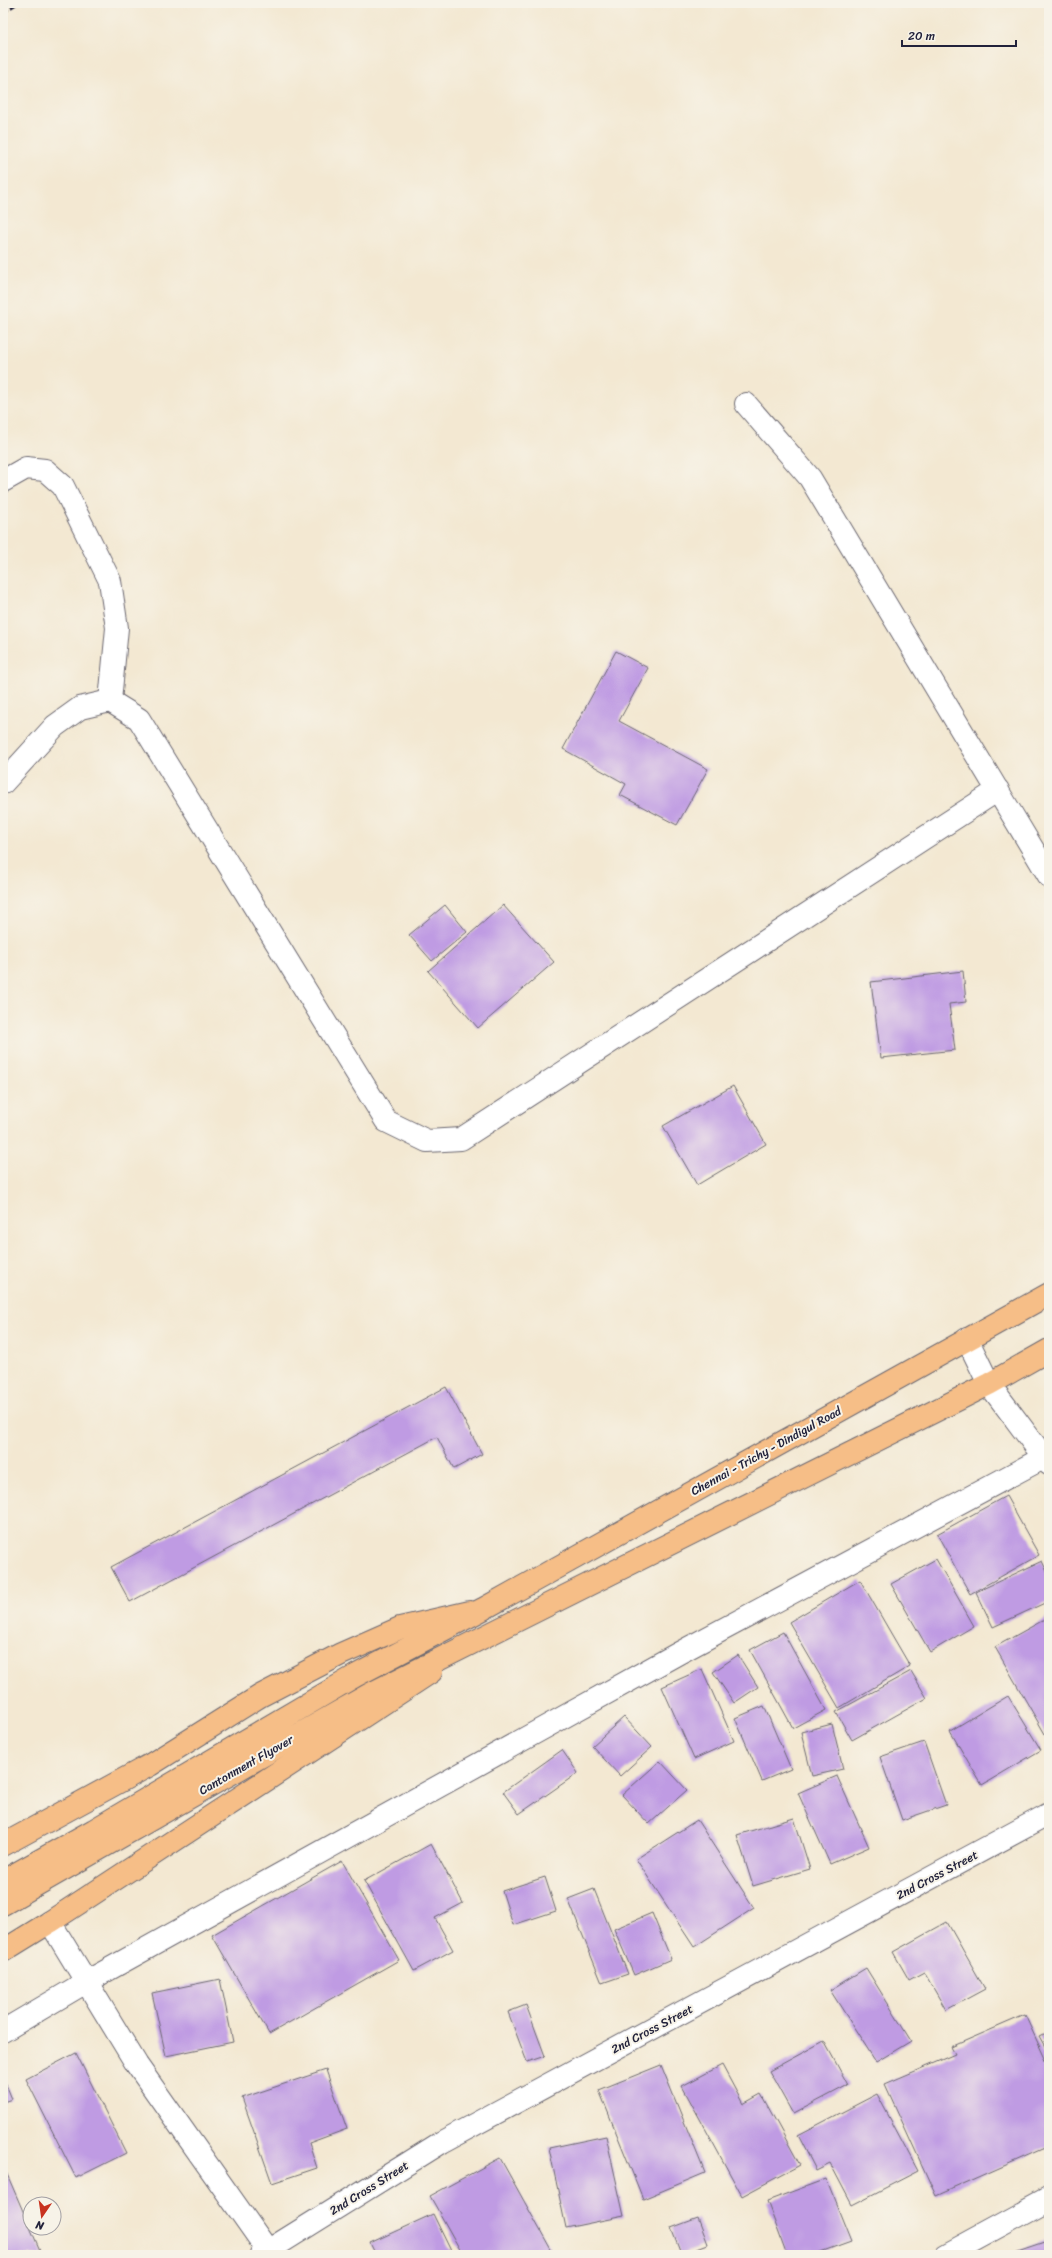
<svg xmlns="http://www.w3.org/2000/svg" width="1052" height="2258" font-family="Sriracha,sans-serif">
	<style>
		.building { fill: #bf9be3 }
		.lines { fill: none; stroke-linecap: round; stroke-linejoin: round }
		.lane-casing { stroke: #6b6770; stroke-width: 24 }
		.street-casing { stroke: #6b6770; stroke-width: 24 }
		.primary-casing { stroke: #6b6770; stroke-width: 24 }
		.highway-casing { stroke: #6b6770; stroke-width: 24 }
		.lane { stroke: #fff; stroke-width: 22 }
		.street { stroke: #fff; stroke-width: 22 }
		.primary { stroke: #f6be87; stroke-width: 22 }
		.highway { stroke: #f6be87; stroke-width: 22 }
		.rail { stroke: #22223b; stroke-width: 3; stroke-dasharray: 6 3; stroke-linecap: butt }
		.labels { text-anchor: middle; dominant-baseline: central; stroke-width: 4; stroke-linejoin: round; paint-order: stroke }
		.street-label { font-size: 12px; fill: #22223b; stroke: #f7f3e8 }
	</style>
	<rect width="100%" height="100%" fill="#f7f3e8"/>
	<filter id="ink" filterUnits="userSpaceOnUse"><feTurbulence type="fractalNoise" baseFrequency=".025" numOctaves="2"/><feDisplacementMap in="SourceGraphic" scale="8" xChannelSelector="R" yChannelSelector="G"/><feConvolveMatrix kernelMatrix="1 2 1 2 8 2 1 2 1" color-interpolation-filters="sRGB"/></filter>
	<filter id="wash" filterUnits="userSpaceOnUse"><feTurbulence type="fractalNoise" baseFrequency=".012" numOctaves="4" result="noise"/><feDisplacementMap in="SourceGraphic" scale="16" xChannelSelector="R" yChannelSelector="G"/><feGaussianBlur stdDeviation="0.9" result="paint"/><feColorMatrix in="noise" values="0 0 0 0 0 0 0 0 0 0 0 0 0 0 0 0 0 1.4 0 .05"/><feComposite in="paint" operator="in"/></filter>
	<g filter="url(#wash)">
		<rect width="100%" height="100%" fill="#f3e8d2"/>
		<g id="blocks">
			<path class="building" d="M616,651L648,668L619,721L708,769L677,825L620,795L626,784L563,749Z
				M445,905L467,932L432,961L409,935Z
				M503,905L554,962L478,1028L428,971Z
				M963,971L966,1002L949,1004L955,1050L881,1058L871,982Z
				M733,1086L766,1144L697,1185L663,1126Z
				M446,1387L482,1454L454,1469L437,1437L130,1602L111,1567Z
				M1006,1496L1039,1555L970,1594L937,1534Z
				M936,1559L974,1626L930,1652L891,1584Z
				M1042,1561L1049,1576V1601L993,1627L976,1592Z
				M860,1580L910,1666L839,1708L789,1622Z
				M1049,1617V1741L995,1647Z
				M783,1632L826,1710L793,1728L750,1650Z
				M738,1655L758,1687L734,1703L713,1672Z
				M702,1669L734,1741L694,1759L662,1687Z
				M911,1671L927,1698L852,1740L836,1712Z
				M1008,1696L1041,1750L982,1785L950,1731Z
				M764,1706L791,1769L762,1781L735,1718Z
				M624,1717L652,1747L620,1776L592,1746Z
				M832,1724L843,1769L812,1776L801,1732Z
				M924,1742L946,1805L902,1820L880,1757Z
				M562,1750L578,1773L519,1814L503,1792Z
				M660,1761L687,1790L649,1824L622,1795Z
				M837,1776L869,1847L830,1864L798,1793Z
				M794,1818L810,1869L753,1886L737,1835Z
				M697,1820L754,1908L694,1947L636,1859Z
				M431,1844L463,1903L435,1918L453,1950L414,1971L364,1881Z
				M342,1861L399,1960L269,2034L212,1935Z
				M545,1877L556,1911L513,1925L502,1891Z
				M594,1889L628,1974L602,1983L568,1899Z
				M652,1913L671,1959L634,1975L614,1929Z
				M947,1922L985,1989L946,2010L924,1972L909,1980L893,1952Z
				M866,1968L911,2041L876,2062L830,1990Z
				M220,1979L233,2042L166,2056L152,1993Z
				M526,2005L545,2056L527,2062L508,2012Z
				M1025,2015L1049,2067V2146L936,2196L885,2084L955,2054L951,2047Z
				M1049,2031V2054L1039,2036Z
				M824,2041L848,2085L793,2114L769,2071Z
				M76,2053L126,2153L76,2178L26,2079Z
				M661,2065L705,2173L643,2199L599,2090Z
				M722,2065L743,2104L761,2094L800,2165L742,2196L682,2086Z
				M326,2070L347,2129L309,2143L317,2168L272,2183L242,2098Z
				M3,2077L12,2099L3,2102Z
				M877,2094L918,2171L852,2205L830,2163L816,2170L798,2135Z
				M606,2136L624,2216L566,2228L549,2148Z
				M500,2158L554,2255H463L430,2196Z
				M3,2165L42,2255H3Z
				M826,2179L851,2241L812,2255H787L767,2201Z
				M433,2214L453,2255H376L370,2243Z
				M698,2218L708,2244L681,2254L671,2228Z
				M1047,2241L1049,2255H1006Z"/>
		</g>
	</g>
	<g filter="url(#ink)">
		<use href="#blocks" fill-opacity="0" stroke="#6b6770" stroke-width="1"/>
		<g class="lines">
			<defs>
				<path id="lane" d="M3,481L26,468L45,470L63,486L110,581L117,628L110,701"/>
				<path id="street" d="M746,404L810,478L1049,876
					M3,783L55,726L80,708L110,701L139,719L386,1121L427,1141L461,1139L998,790
					M967,1339L989,1384L1049,1464
					M50,1922L137,2065L271,2255
					M3,2031L86,1982L679,1653L1045,1457
					M261,2255L442,2142L1049,1814
					M946,2255L1049,2199"/>
				<path id="primary" d="M3,1845L150,1765L260,1696L341,1654L400,1628L470,1612
					M3,1951L50,1922L431,1672"/>
				<path id="highway" d="M3,1881L94,1830L355,1676L483,1609L1049,1294
					M3,1904L370,1694L989,1384L1049,1350"/>
			</defs>
			<use href="#lane" class="lane-casing"/>
			<use href="#street" class="street-casing"/>
			<use href="#primary" class="primary-casing"/>
			<use href="#highway" class="highway-casing"/>
			<use href="#lane" class="lane"/>
			<use href="#street" class="street"/>
			<use href="#primary" class="primary"/>
			<use href="#highway" class="highway"/>
			<path class="rail" d="M3,12L18,3"/>
		</g>
	</g>
	<g class="labels">
		<g class="street-label">
			<text transform="translate(766 1451) rotate(-29)">Chennai - Trichy - Dindigul Road</text>
			<text transform="translate(246 1765) rotate(-30)">Cantonment Flyover</text>
			<text transform="translate(937 1875) rotate(-28)">2nd Cross Street</text>
			<text transform="translate(652 2029) rotate(-28)">2nd Cross Street</text>
			<text transform="translate(369 2188) rotate(-32)">2nd Cross Street</text>
		</g>
	</g>
	<rect width="1052" height="2258" fill="none" stroke="#f7f3e8" stroke-width="16"/>
	<g transform="translate(42 2216) rotate(193)"><circle r="19" fill="#f7f3e8" stroke="#a29fa3"/>
	<path d="M0-3L7 15L0 10L-7 15Z" fill="#c8321e"/>
	<text y="-6" font-size="11" font-weight="bold" text-anchor="middle" fill="#22223b">N</text>
	</g>
	<path d="M902 40v6h114v-6" fill="none" stroke="#22223b" stroke-width="2"/>
	<text x="908" y="40" font-size="12" fill="#22223b" stroke="#f7f3e8" stroke-width="3" paint-order="stroke">20 m</text>
</svg>
